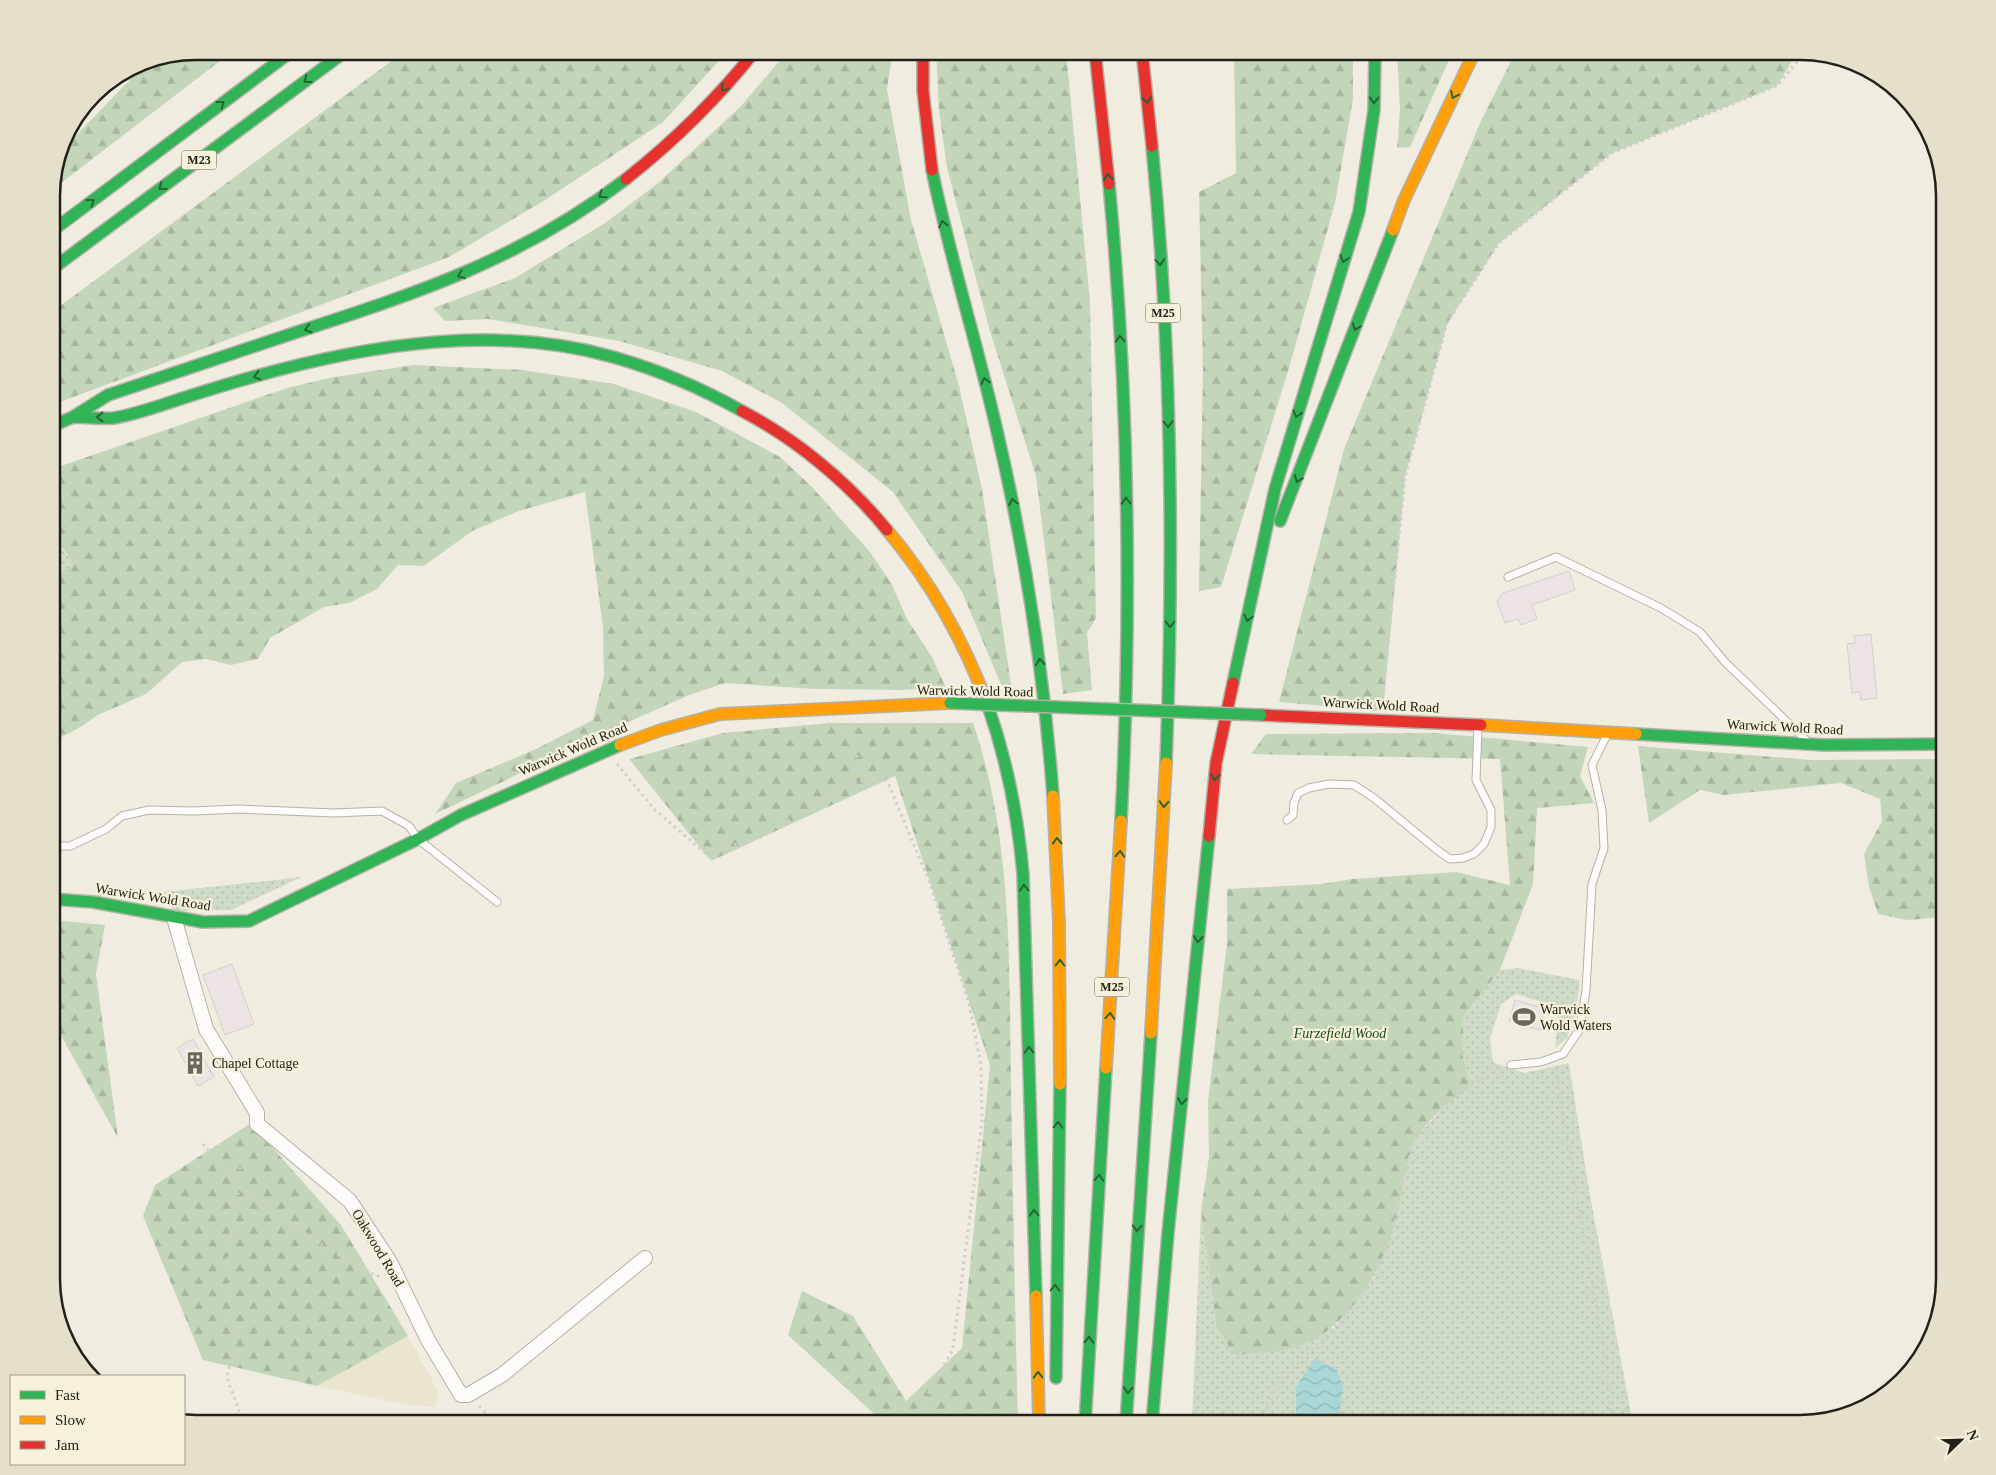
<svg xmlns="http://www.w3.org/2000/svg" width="1996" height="1475" font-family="Georgia,serif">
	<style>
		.built { fill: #eae5cf }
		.green { fill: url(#green-dots) }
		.forest { fill: url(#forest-firs) }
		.water { fill: url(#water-waves) }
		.building { fill: #ece3e5; stroke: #d2cecb }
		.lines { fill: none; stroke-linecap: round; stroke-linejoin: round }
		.lane-casing { stroke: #b4b2a8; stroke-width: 9 }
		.street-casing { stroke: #b4b2a8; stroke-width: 16 }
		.fast-casing { stroke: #b4b2a8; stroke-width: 14 }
		.slow-casing { stroke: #b4b2a8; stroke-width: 14 }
		.jam-casing { stroke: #b4b2a8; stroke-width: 14 }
		.path { stroke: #cfcfca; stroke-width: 3; stroke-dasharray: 2.5 4; stroke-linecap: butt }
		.lane { stroke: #fdfcfa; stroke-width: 7 }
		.street { stroke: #fdfcfa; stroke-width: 14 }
		.fast { stroke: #30b455; stroke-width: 11 }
		.slow { stroke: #ff9f0a; stroke-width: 11 }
		.jam { stroke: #e5322d; stroke-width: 11 }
		.fast-bridge-casing { stroke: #b4b2a8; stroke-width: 14; stroke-linecap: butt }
		.fast-bridge { stroke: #30b455; stroke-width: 11 }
		.oneway { stroke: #286333 }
		.labels { text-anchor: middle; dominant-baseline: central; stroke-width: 4.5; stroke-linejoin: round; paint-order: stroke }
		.shield { fill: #f6f1da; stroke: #625f52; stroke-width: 1 }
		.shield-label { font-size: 12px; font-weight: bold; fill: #222018 }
		.street-label { font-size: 14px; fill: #222018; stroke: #f6f1da }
		.poi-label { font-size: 14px; fill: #222018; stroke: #f6f1da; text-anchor: start }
		.park-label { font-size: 14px; font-style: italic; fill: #174914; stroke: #f6f1da }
		.rim { fill: none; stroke: #222018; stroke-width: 2.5 }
	</style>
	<defs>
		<pattern id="green-dots" width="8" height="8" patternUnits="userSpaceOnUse" patternTransform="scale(1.25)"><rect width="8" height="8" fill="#d0dbc7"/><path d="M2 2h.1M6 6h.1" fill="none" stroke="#b2bcaa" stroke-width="1.8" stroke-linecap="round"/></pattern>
		<pattern id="forest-firs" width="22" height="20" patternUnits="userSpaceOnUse" patternTransform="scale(1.25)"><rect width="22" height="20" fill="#c3d6ba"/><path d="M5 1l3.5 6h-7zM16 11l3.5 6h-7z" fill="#a7b79f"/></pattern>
		<pattern id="water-waves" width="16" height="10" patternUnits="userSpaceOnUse" patternTransform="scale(1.25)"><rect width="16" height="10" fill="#a8d7d6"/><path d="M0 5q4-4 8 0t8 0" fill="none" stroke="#90b8b7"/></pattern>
	</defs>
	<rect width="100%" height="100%" fill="#f0ede0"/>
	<path class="built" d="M408,1336L438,1391L435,1407L408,1405L317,1386Z"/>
	<path class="green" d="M52,537L74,564L52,578Z
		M302,877L231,910L174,911L163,892Z
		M1518,968L1580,980L1575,1014L1567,1038L1555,1048L1559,1007L1516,994L1501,1004L1490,1039L1493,1062L1524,1073L1569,1063L1589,1190L1633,1424H1221V1413L1220,1424H1192L1201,1211L1216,1325L1334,1328L1362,1294L1374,1277L1385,1252L1395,1222L1401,1186L1410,1154L1419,1134L1469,1080L1462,1053L1464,1015L1500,970Z"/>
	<path class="forest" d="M196,51H233L52,190L59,153L148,61Z
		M405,51H728L662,123L542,202L449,257L52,405V312Z
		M788,51H893L887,89L911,220L959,386L982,489L1012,691L1003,689L962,592L893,492L782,403L722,371L619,341L488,319L445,321L433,308L515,278L605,223L657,184L740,107Z
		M936,51H1066L1090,302L1096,618L1087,633L1092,690L1063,694L1036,476L989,328L947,168L939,110Z
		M1234,51H1353V99L1335,203L1289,368L1221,587L1199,591L1203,371L1199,192L1236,173Z
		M1397,51H1453L1410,147L1397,148L1400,110Z
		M1516,51H1798L1777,86L1612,153L1499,243L1447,324L1405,477L1383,711L1279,702L1344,449L1480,123Z
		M414,365L523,370L614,384L696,412L780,457L812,487L870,552L891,583L908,621L932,657L946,688L898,690L815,689L725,683L689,695L615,728L435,814L456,783L536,749L593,720L604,676L603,628L585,492L519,511L472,531L424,566L398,565L377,589L349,603L324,607L270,638L258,659L231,665L206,659L182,662L146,694L98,715L79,728L52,742V577L74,564L52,534V469L287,388L334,377Z
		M829,723H973C1013,839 1009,965 1011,1087C1013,1199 1015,1311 1018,1424H885L788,1335L802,1291L853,1316L906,1401L962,1348L990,1065L895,776L711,861L629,759L723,733Z
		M1434,733L1588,747L1580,776L1594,803L1537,808L1533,884L1500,970L1464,1015L1462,1053L1469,1080L1468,1088C1451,1101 1430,1116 1419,1135C1403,1162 1403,1193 1395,1223C1382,1273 1346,1332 1294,1348C1275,1354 1254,1353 1234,1355L1216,1325L1201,1211L1209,1157L1208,1101L1227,943V889L1322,884L1352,879L1456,872L1510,885L1500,759L1251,754L1266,734Z
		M1638,746L1811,760L1945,759V917L1907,920L1878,914L1869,887L1864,854L1882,821L1880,799L1841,783L1724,795L1700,790L1649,823Z
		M52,920L105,925L96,974L118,1138L63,1039L52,1014Z
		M1945,958V1051L1939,961Z
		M251,1123L341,1225L408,1336L317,1386L203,1360L143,1216L155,1185Z"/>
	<path class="water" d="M1315,1359L1336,1368L1343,1385L1338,1424H1296V1387Z"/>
	<path class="building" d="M1569,571L1575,590L1532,605L1537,619L1521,625L1518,619L1505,623L1497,601L1503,593Z
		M1871,634L1877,698L1861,700L1860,692L1852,693L1847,644L1855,643L1854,636Z
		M232,964L254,1024L225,1035L203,975Z
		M1515,1000L1546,1009L1540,1030L1509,1021Z
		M193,1039L214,1077L198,1086L177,1048Z"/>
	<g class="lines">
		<defs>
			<path id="lane" d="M1508,577L1556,557L1661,608L1700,632L1725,662L1806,740
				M1287,820L1293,815L1294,803L1298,793L1309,788L1329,784L1354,785L1374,798L1437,850L1450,859L1463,858L1474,854L1484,844L1491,827V810L1476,780L1478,726
				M52,846H70L106,829L122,816L149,810L193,811L239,809L334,813L382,811L409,826L418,839L497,902
				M1511,1065L1541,1062L1563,1054L1580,1029L1586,990L1592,884L1604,848L1602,810L1592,765L1607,735"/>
			<path id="street" d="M174,918L206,1029L257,1113V1124L350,1201L390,1262L428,1340L461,1395H468L502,1375L645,1258"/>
			<path id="fast" d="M1152,146C1172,350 1174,558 1166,763
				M932,170C950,258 977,343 997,431C1025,551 1044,673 1053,796
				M1109,184C1129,396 1132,609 1121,821
				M52,231L292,51
				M52,269L346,51
				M73,417C87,417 101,419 114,418C137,414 159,406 180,399C205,391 230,383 256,376C371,344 496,324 613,357C659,370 701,388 742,411
				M52,426L73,417L108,395C169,375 230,354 291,334C414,294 521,260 626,179
				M1280,521L1393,230
				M1233,683L1275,489L1359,212L1374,110L1375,51
				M988,706C1007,761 1018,816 1023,874L1036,1296
				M1636,734L1825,745L1945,744
				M52,899L93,902L203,922L249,921L418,839L461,815L620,745
				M1056,1378L1060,1084
				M1085,1424L1106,1068
				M1126,1424L1151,1033
				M1152,1424L1168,1233L1209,836"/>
			<path id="slow" d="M1393,230L1404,200L1475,51
				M887,530C932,583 964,641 988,706
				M1481,725L1636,734
				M620,745L661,730L720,714L950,703
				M1053,796L1059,923L1060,1084
				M1151,1033L1166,763
				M1106,1068L1121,821
				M1036,1296L1039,1424"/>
			<path id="jam" d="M923,51V91L932,170
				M1095,51L1109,184
				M1142,51L1152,146
				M626,179C674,141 717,99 755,51
				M742,411C797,440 848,482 887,530
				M1261,715L1481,725
				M1209,836L1216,763L1233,683"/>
		</defs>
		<use href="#lane" class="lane-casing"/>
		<use href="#street" class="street-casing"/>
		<use href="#fast" class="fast-casing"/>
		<use href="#slow" class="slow-casing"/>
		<use href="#jam" class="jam-casing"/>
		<path class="path" d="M1382,701L1405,477L1447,323L1499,243L1612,153L1777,86L1805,52
			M845,725L867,781
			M617,764L654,809L705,853L762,837L848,783L886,778L929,881L969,1004L981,1064L982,1121L953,1349L911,1424
			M1555,1068L1603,1345L1612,1424
			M203,1144L239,1188L284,1220L365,1272L377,1275L379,1277
			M479,1406L497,1424
			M244,1424L227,1378L235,1337L230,1301L228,1247L239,1188L241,1155L250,1138
			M1261,1424C1270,1383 1305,1358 1333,1329C1347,1313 1362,1296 1373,1278C1383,1262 1391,1241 1395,1222C1403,1193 1403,1162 1419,1135C1434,1108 1473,1081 1501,1070"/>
		<use href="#lane" class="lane"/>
		<use href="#street" class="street"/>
		<use href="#fast" class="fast"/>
		<use href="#slow" class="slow"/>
		<use href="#jam" class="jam"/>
		<defs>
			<path id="fast-bridge" d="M950,703L1261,715"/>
		</defs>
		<use href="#fast-bridge" class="fast-bridge-casing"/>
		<use href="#fast-bridge" class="fast-bridge"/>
	</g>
	<defs><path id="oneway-chevron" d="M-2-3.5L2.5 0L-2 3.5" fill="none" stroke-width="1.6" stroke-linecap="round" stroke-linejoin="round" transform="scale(1.25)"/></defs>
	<g class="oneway">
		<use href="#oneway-chevron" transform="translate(307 80) rotate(143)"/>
		<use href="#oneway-chevron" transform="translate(724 88) rotate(133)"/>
		<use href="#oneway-chevron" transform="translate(1454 95) rotate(115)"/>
		<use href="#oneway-chevron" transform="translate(1147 100) rotate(84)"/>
		<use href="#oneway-chevron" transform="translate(1374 100) rotate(91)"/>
		<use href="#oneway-chevron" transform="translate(221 104) rotate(-37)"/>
		<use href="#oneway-chevron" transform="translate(1108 177) rotate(-95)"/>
		<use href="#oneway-chevron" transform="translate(162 187) rotate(143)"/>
		<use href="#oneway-chevron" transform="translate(602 195) rotate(145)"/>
		<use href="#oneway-chevron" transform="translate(91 202) rotate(-37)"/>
		<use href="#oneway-chevron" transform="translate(943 224) rotate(-103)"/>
		<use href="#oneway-chevron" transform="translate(1344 259) rotate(108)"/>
		<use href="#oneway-chevron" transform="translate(1160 262) rotate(86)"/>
		<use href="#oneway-chevron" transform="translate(461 275) rotate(158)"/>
		<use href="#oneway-chevron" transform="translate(1356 327) rotate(111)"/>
		<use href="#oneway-chevron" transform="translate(308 329) rotate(163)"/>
		<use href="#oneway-chevron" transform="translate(1120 339) rotate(-94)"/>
		<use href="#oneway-chevron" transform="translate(257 376) rotate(165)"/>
		<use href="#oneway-chevron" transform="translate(985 381) rotate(-104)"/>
		<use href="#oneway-chevron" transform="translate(1297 414) rotate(107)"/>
		<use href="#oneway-chevron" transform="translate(100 417) rotate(-180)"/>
		<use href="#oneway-chevron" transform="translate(1168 424) rotate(88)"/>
		<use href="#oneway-chevron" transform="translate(1298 479) rotate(111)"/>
		<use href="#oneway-chevron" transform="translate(1126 501) rotate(-91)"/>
		<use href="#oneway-chevron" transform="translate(1013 502) rotate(-101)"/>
		<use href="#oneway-chevron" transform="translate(1248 618) rotate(102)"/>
		<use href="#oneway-chevron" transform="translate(1170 624) rotate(91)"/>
		<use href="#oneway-chevron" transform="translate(1040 662) rotate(-97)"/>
		<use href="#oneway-chevron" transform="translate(1215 777) rotate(96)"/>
		<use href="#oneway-chevron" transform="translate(1164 804) rotate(93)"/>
		<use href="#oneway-chevron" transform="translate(1057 841) rotate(-93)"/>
		<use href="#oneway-chevron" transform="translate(1120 854) rotate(-87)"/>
		<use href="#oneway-chevron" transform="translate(1024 888) rotate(-93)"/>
		<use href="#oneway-chevron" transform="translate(1198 939) rotate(96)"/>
		<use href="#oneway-chevron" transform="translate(1060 963) rotate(-90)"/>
		<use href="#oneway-chevron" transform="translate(1110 1016) rotate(-86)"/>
		<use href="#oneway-chevron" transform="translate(1029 1050) rotate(-91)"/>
		<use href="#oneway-chevron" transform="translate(1182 1101) rotate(96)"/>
		<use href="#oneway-chevron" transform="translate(1058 1125) rotate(-89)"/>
		<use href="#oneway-chevron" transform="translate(1099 1178) rotate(-87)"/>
		<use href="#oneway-chevron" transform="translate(1034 1213) rotate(-92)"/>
		<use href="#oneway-chevron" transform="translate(1137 1228) rotate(93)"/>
		<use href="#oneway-chevron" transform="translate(1055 1288) rotate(-90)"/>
		<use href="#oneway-chevron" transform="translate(1089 1340) rotate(-87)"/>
		<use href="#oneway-chevron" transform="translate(1038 1375) rotate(-91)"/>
		<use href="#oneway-chevron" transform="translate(1128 1390) rotate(93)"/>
	</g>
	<defs>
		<symbol id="stadium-bare" viewBox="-9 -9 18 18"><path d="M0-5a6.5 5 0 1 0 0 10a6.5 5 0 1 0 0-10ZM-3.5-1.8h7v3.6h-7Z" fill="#6a685e" stroke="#f6f1da" stroke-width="2.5" paint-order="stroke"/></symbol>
		<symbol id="building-bare" viewBox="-9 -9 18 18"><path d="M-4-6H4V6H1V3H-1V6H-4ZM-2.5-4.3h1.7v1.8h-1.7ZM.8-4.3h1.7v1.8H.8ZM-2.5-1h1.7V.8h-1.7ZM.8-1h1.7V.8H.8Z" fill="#6a685e" stroke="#f6f1da" stroke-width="2.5" paint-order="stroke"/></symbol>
	</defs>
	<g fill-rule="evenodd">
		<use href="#stadium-bare" x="1508" y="1001" width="32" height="32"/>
		<use href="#building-bare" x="179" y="1047" width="32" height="32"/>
	</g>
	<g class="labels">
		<g class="shield">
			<rect x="181.5" y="150.5" width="35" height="19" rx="4"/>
			<rect x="1145.5" y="303.5" width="35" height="19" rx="4"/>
			<rect x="1094.5" y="977.5" width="35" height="19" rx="4"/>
		</g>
		<g class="shield-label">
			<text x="199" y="160">M23</text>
			<text x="1163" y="313">M25</text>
			<text x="1112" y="987">M25</text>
		</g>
		<g class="street-label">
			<text transform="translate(975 691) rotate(1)">Warwick Wold Road</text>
			<text transform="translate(1381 705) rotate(3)">Warwick Wold Road</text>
			<text transform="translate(1785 727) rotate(3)">Warwick Wold Road</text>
			<text transform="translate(573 749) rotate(-23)">Warwick Wold Road</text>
			<text transform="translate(153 897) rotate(9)">Warwick Wold Road</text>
			<text transform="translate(378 1248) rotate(59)">Oakwood Road</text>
		</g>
		<g class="poi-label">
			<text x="1540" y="1009">Warwick<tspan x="1540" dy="16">Wold Waters</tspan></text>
			<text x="212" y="1063">Chapel Cottage</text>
		</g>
		<g class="park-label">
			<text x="1340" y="1033">Furzefield Wood</text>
		</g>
	</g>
	<path d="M0 0H1996V1475H0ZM196 60H1800A136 136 0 0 1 1936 196V1279A136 136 0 0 1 1800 1415H196A136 136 0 0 1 60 1279V196A136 136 0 0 1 196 60Z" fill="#e5e0ca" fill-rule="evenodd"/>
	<path class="rim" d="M196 60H1800A136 136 0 0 1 1936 196V1279A136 136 0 0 1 1800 1415H196A136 136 0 0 1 60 1279V196A136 136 0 0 1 196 60Z"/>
	<rect x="10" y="1375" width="175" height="90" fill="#f6f1da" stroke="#a19d8c"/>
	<rect x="20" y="1391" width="25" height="8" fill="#30b455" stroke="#a19d8c"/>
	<text x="55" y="1400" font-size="15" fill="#222018">Fast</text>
	<rect x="20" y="1416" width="25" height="8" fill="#ff9f0a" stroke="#a19d8c"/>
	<text x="55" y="1425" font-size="15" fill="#222018">Slow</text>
	<rect x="20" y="1441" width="25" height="8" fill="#e5322d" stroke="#a19d8c"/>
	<text x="55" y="1450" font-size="15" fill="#222018">Jam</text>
	<g transform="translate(1961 1440) rotate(67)" stroke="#f6f1da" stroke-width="4" paint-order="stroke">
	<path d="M0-4L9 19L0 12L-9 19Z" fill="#222018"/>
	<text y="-8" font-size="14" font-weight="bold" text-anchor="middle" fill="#222018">N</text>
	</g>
</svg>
